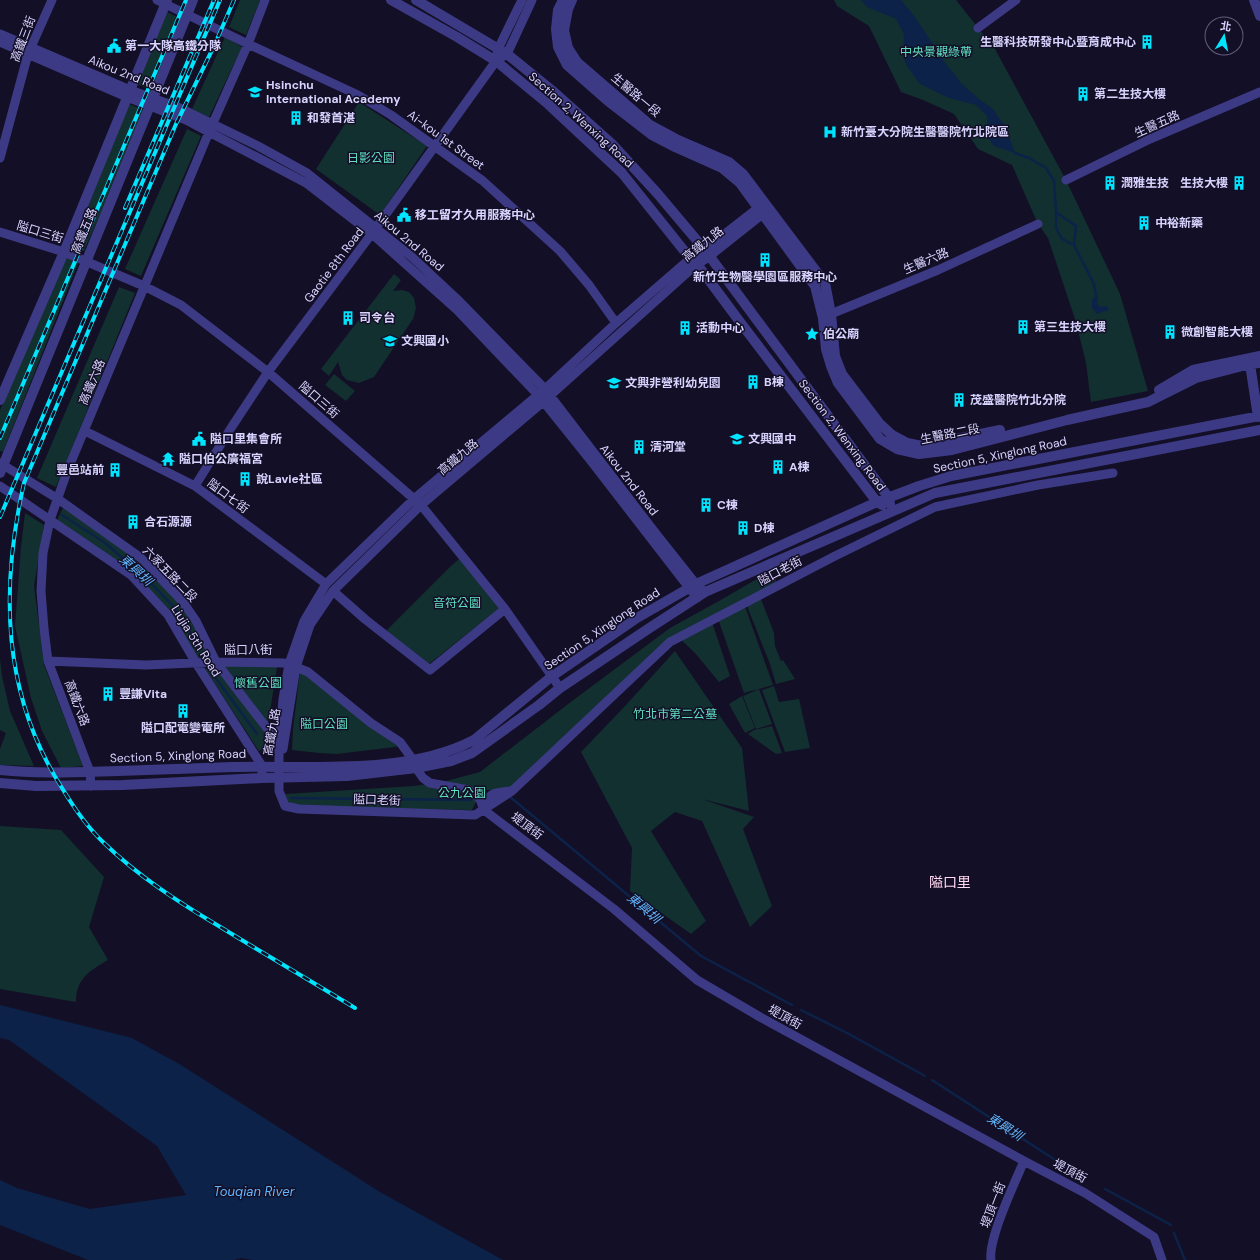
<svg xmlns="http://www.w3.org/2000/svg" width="1260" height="1260" font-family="'DM Sans','Noto Sans TC',sans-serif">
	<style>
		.green { fill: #12302f }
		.water { fill: #0c2248 }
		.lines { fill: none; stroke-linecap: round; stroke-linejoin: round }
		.stream { stroke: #0c2248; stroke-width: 2.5 }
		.minor { stroke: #3d3a85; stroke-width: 9 }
		.tertiary { stroke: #3d3a85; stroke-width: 10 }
		.rail-casing { stroke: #00e5ff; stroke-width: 4 }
		.rail { stroke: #130f26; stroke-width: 2.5; stroke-dasharray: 8; stroke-linecap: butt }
		.labels { text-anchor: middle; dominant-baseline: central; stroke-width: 3; stroke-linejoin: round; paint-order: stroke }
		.street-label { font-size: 12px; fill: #d9d4ff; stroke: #130f26 }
		.poi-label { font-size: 12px; font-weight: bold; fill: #d9d4ff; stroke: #130f26; text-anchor: start }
		.park-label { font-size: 12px; fill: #5fe0c0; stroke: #130f26 }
		.water-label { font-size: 13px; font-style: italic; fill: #62b6ff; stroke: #130f26 }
		.quarter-label { font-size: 14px; fill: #ffd6f0; stroke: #130f26 }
	</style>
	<rect width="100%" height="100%" fill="#130f26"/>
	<path class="green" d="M240,0H260L246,35L229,27Z
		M834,0H956L995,49L1066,180L1120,294L1148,391L1091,402L1086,363L1076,322L1048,238L1038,224L1012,165L978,149L954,114L923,100L901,92L869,26L837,6Z
		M167,12L181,19L151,90L137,84Z
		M225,37L242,47L209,117L192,109Z
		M359,102L427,146L380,215L316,169Z
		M129,104L146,111L84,251L72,246Z
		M187,129L201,136L141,276L125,269Z
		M65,257L78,263L3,452L0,451V410Z
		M394,274L401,280L393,291L402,290L409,292L414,298L416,308L413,319L374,377L359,383L347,380L342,375L338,362L329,376L321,369Z
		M119,287L135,293L56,487L37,478Z
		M334,374L355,391L346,401L325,385Z
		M63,508L134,558L182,606L210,656L197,658L171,612L136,575L57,520Z
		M25,513L44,525L34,586L44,665L83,766L61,768L42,731L31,698L15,626L21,547Z
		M459,559L501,607L429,664L386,631L450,567Z
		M768,574L773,576L776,579V582L667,641L509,790H482L472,810L300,807L287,804L285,794L414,786L446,781L480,772L572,701L670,628L719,601L755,580Z
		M759,594L774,633L775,646L781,661L783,660L795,679L776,684L770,664L745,601Z
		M743,601L773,685L744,693L717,616Z
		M711,619L730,676L719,682L695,653L677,636Z
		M675,651L742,748L749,811L702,799L754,817L743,829L772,906L750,927L702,821L675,812L651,831L706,921L691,934L630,891L632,848L581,752L626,705Z
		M0,659L2,676L10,711L34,766L0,765V749L6,733L0,730Z
		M224,665L277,667L268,724Z
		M216,667L273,744L259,751L205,669Z
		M300,671L403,746L337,754L319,753L292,750L293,729Z
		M774,686L779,702L799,699L810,748L785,752L762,690Z
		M759,689L772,724L756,729L743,696Z
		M742,696L755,728L745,733L729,704Z
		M772,726L782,753L776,754L748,734L754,730Z
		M0,826L61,830L104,877L89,927L108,960C89,971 76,979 76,1002L0,989Z"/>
	<path class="water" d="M861,0H901L915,17L944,61L961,83L979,99L993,109L1006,128L1015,153L994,146L982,130L987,125V116L976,105L949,98L920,84L907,66L903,56L904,35L896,19L867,7Z
		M1098,294L1097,304L1101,307L1107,306L1109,310L1097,314L1092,308V299Z
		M0,1005L132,1038L181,1065L380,1192L503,1260H252L241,1258L234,1260H88L0,1225V1180L17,1188L90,1209L186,1195L157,1146L9,1040L0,1038Z"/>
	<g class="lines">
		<path class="stream" d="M1015,153L1029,158L1046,168L1054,181L1056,212V228L1062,239L1074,245L1094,284L1096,296
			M1056,212L1076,226L1074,245
			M62,515L104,542L151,583L174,607L195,640
			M212,673L257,734
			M509,796L701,956L792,1005
			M291,798L471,800
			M801,1010L849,1034L925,1076
			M932,1080L1077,1174
			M1105,1189L1171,1225
			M1174,1233L1185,1260"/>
		<path class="minor" d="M157,0L248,44L358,95L391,115L483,181L560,251L589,285L616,323
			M978,28L1016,0
			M0,34L130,90L180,108L258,146L307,173L412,257L457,299L545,389L657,535L696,584L705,592
			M0,42L127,97L186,120L306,183L372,234L457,310L538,395L591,461L697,598
			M497,54L498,49L522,0
			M0,158L28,54L52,0
			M1066,180L1150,139L1260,92
			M0,232L64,252L144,286L181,305L268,372L421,505L505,609L560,688
			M691,258L616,323L545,389L415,498L326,584L304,621L289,664L283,699L279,744V791L285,806L299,809L475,815L512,791L670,642L835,556L935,507L1038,485L1113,473
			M826,316L938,270L1038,224
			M85,431L195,486L326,584
			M0,463L58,499L141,558L183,602L196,621L216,662L279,744
			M0,486L131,575L168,615L196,663L262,766V778
			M195,486L231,428L268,372L376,228L496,61L507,54L532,0
			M333,591L366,620L430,670L505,609
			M48,661L146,665L216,662L283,663L289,664L308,672L371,723L400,742L413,760L416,768L423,778L430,783L469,790L480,799L484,810L614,909L697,980L760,1017L1024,1161L1085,1193L1154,1237L1162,1260
			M283,749L296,667L310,625L333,591L421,505L543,402L697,264
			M91,786L90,772L48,661L44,629L41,591L43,553L50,520L68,469L209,132L248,44L265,0
			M484,810C488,792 493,793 510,791
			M991,1260C988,1239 1015,1182 1024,1161"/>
		<path class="tertiary" d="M391,0L457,37L496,61L548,104L622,173L686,253L697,264L740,322L877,502L882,505
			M416,0L507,54L555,93L612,144L657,193L705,250L889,498L890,504
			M563,0L558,10L556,29L558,47L567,65L608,101L652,135L675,147L722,168L740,183L815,286L823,318L826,349L831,366L838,383L880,439L897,449L919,454L952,450L1067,420L1148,402L1196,378L1250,364L1260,363
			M572,0L568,9L564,30L568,48L577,62L650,125L676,139L729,162L743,174L825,283L831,314L835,356L842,374L880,424L892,435L907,443L922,446L1000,430
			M1254,0L1260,16
			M691,258L705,250L764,204
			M697,264L709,256L758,217
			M1254,360L1250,364L1258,417
			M1159,390L1193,370L1260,356
			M0,400L64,252L167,0
			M0,473L193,0
			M0,770C39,774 79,772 118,771C156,770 195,768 233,767C309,765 405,776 474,740L551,677L637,618L696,584L877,502L919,486L951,476L1260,416
			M0,783L36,786L123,785L262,778L347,776L416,768L451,761L472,753L539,705L560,688L648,629L705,592L935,493L1260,430"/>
		<defs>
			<path id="rail" d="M234,0L215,44L176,124L24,483C0,589 2,694 62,788C74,808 87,827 104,843C139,877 180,903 222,928C266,955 311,981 355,1008
				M125,208L214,0
				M0,438L186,0
				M0,517L220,0"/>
		</defs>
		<use href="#rail" class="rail-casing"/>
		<use href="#rail" class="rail"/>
	</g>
	<defs>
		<symbol id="building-bare" viewBox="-9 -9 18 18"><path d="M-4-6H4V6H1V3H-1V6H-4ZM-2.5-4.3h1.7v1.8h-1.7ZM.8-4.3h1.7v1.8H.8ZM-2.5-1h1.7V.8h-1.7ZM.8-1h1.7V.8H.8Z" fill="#00e5ff" stroke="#130f26" stroke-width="2.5" paint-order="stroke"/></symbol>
		<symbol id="civic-bare" viewBox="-9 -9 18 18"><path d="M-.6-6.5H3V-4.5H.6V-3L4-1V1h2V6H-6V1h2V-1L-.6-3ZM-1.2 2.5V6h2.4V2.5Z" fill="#00e5ff" stroke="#130f26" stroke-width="2.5" paint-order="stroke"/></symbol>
		<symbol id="school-bare" viewBox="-9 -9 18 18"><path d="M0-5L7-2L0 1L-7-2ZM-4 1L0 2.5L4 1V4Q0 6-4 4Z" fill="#00e5ff" stroke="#130f26" stroke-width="2.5" paint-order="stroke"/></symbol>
		<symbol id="hospital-bare" viewBox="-9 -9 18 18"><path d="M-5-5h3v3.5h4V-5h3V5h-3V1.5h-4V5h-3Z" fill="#00e5ff" stroke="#130f26" stroke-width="2.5" paint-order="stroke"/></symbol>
		<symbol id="sight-bare" viewBox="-9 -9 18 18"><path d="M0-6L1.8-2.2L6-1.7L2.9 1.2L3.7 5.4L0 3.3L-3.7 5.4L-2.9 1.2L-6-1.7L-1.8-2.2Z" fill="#00e5ff" stroke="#130f26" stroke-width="2.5" paint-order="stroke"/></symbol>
		<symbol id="temple-bare" viewBox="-9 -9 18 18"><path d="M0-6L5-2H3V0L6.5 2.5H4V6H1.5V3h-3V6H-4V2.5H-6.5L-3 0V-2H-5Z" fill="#00e5ff" stroke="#130f26" stroke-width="2.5" paint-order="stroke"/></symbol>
	</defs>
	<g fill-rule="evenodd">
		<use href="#building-bare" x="1137" y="32" width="20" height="20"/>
		<use href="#civic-bare" x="104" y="36" width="20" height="20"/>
		<use href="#school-bare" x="245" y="82" width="20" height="20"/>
		<use href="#building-bare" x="1073" y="84" width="20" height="20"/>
		<use href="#building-bare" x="286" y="108" width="20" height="20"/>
		<use href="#hospital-bare" x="820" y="122" width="20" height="20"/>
		<use href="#building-bare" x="1100" y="173" width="20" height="20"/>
		<use href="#building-bare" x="1229" y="173" width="20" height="20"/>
		<use href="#civic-bare" x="394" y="205" width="20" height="20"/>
		<use href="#building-bare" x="1134" y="213" width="20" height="20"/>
		<use href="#building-bare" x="755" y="250" width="20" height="20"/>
		<use href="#building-bare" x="338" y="308" width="20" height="20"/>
		<use href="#building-bare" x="1013" y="317" width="20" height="20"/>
		<use href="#building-bare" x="675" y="318" width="20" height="20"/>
		<use href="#building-bare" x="1160" y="322" width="20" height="20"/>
		<use href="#sight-bare" x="802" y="324" width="20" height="20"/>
		<use href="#school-bare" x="380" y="331" width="20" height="20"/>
		<use href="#building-bare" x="743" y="372" width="20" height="20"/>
		<use href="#school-bare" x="604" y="373" width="20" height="20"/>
		<use href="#building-bare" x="949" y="390" width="20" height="20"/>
		<use href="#civic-bare" x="189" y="429" width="20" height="20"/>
		<use href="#school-bare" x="727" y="429" width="20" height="20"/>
		<use href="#building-bare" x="629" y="437" width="20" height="20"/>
		<use href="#temple-bare" x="158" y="449" width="20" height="20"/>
		<use href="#building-bare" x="768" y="457" width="20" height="20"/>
		<use href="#building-bare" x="105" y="460" width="20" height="20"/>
		<use href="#building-bare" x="235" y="469" width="20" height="20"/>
		<use href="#building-bare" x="696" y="495" width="20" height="20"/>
		<use href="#building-bare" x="123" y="512" width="20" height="20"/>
		<use href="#building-bare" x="733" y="518" width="20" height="20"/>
		<use href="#building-bare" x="98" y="684" width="20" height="20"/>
		<use href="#building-bare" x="173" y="701" width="20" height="20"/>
	</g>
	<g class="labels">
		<g class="street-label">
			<text transform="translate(23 39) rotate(-69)">高鐵三街</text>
			<text transform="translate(129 75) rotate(22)">Aikou 2nd Road</text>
			<text transform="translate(636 95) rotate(40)">生醫路一段</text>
			<text transform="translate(581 120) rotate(42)">Section 2, Wenxing Road</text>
			<text transform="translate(1157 124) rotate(-24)">生醫五路</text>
			<text transform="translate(446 140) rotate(36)">Ai-kou 1st Street</text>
			<text transform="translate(84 231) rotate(-68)">高鐵五路</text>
			<text transform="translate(40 232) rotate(17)">隘口三街</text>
			<text transform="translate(409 241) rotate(40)">Aikou 2nd Road</text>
			<text transform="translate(703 244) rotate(-38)">高鐵九路</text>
			<text transform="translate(926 261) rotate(-23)">生醫六路</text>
			<text transform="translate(334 265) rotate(-53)">Gaotie 8th Road</text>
			<text transform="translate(92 382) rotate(-67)">高鐵六路</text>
			<text transform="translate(319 400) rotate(41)">隘口三街</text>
			<text transform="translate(950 434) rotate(-11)">生醫路二段</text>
			<text transform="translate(842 435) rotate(53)">Section 2, Wenxing Road</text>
			<text transform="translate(1000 455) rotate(-12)">Section 5, Xinglong Road</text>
			<text transform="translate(458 457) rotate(-40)">高鐵九路</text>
			<text transform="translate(629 480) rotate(52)">Aikou 2nd Road</text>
			<text transform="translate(228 496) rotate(37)">隘口七街</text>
			<text transform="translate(780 571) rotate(-28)">隘口老街</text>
			<text transform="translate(170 574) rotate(46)">六家五路二段</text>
			<text transform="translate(602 629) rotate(-34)">Section 5, Xinglong Road</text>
			<text transform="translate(196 641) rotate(58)">Liujia 5th Road</text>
			<text x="248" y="650">隘口八街</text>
			<text transform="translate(77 703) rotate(69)">高鐵六路</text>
			<text transform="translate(272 732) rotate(-80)">高鐵九路</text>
			<text transform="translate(178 756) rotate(-2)">Section 5, Xinglong Road</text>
			<text transform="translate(377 800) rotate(2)">隘口老街</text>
			<text transform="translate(527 826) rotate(37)">堤頂街</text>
			<text transform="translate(785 1017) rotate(29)">堤頂街</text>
			<text transform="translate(1070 1171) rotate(28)">堤頂街</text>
			<text transform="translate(993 1205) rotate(-69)">堤頂一街</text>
		</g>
		<g class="poi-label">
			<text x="1136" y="42" text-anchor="end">生醫科技研發中心暨育成中心</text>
			<text x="125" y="46">第一大隊高鐵分隊</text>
			<text x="266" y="85">Hsinchu<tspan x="266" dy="14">International Academy</tspan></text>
			<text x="1094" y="94">第二生技大樓</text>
			<text x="307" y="118">和發首湛</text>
			<text x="841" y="132">新竹臺大分院生醫醫院竹北院區</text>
			<text x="1121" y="183">潤雅生技</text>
			<text x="1228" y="183" text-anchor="end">生技大樓</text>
			<text x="415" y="215">移工留才久用服務中心</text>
			<text x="1155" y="223">中裕新藥</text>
			<text x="765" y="277" text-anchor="middle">新竹生物醫學園區服務中心</text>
			<text x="359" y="318">司令台</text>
			<text x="1034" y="327">第三生技大樓</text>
			<text x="696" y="328">活動中心</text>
			<text x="1181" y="332">微創智能大樓</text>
			<text x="823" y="334">伯公廟</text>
			<text x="401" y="341">文興國小</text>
			<text x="764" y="382">B棟</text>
			<text x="625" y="383">文興非營利幼兒園</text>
			<text x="970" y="400">茂盛醫院竹北分院</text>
			<text x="210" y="439">隘口里集會所</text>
			<text x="748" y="439">文興國中</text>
			<text x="650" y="447">清河堂</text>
			<text x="179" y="459">隘口伯公廣福宮</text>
			<text x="789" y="467">A棟</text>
			<text x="104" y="470" text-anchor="end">豐邑站前</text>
			<text x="256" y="479">說Lavie社區</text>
			<text x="717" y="505">C棟</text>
			<text x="144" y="522">合石源源</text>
			<text x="754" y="528">D棟</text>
			<text x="119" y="694">豐謙Vita</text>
			<text x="183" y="728" text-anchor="middle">隘口配電變電所</text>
		</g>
		<g class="park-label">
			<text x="936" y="52">中央景觀綠帶</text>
			<text x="371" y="158">日影公園</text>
			<text x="457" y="603">音符公園</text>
			<text x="258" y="683">懷舊公園</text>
			<text x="675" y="714">竹北市第二公墓</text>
			<text x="324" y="724">隘口公園</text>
			<text x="462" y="793">公九公園</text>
		</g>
		<g class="water-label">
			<text transform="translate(136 570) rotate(42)">東興圳</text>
			<text transform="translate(644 908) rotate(40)">東興圳</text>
			<text transform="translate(1005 1127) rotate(33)">東興圳</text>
			<text x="254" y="1191">Touqian River</text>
		</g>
		<g class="quarter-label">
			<text x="950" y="882">隘口里</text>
		</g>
	</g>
	<g transform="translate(1224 36) rotate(10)"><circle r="19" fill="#130f26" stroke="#625e7d"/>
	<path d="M0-3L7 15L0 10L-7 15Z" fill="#00e5ff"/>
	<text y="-6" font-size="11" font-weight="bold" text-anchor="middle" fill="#d9d4ff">北</text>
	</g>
</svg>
